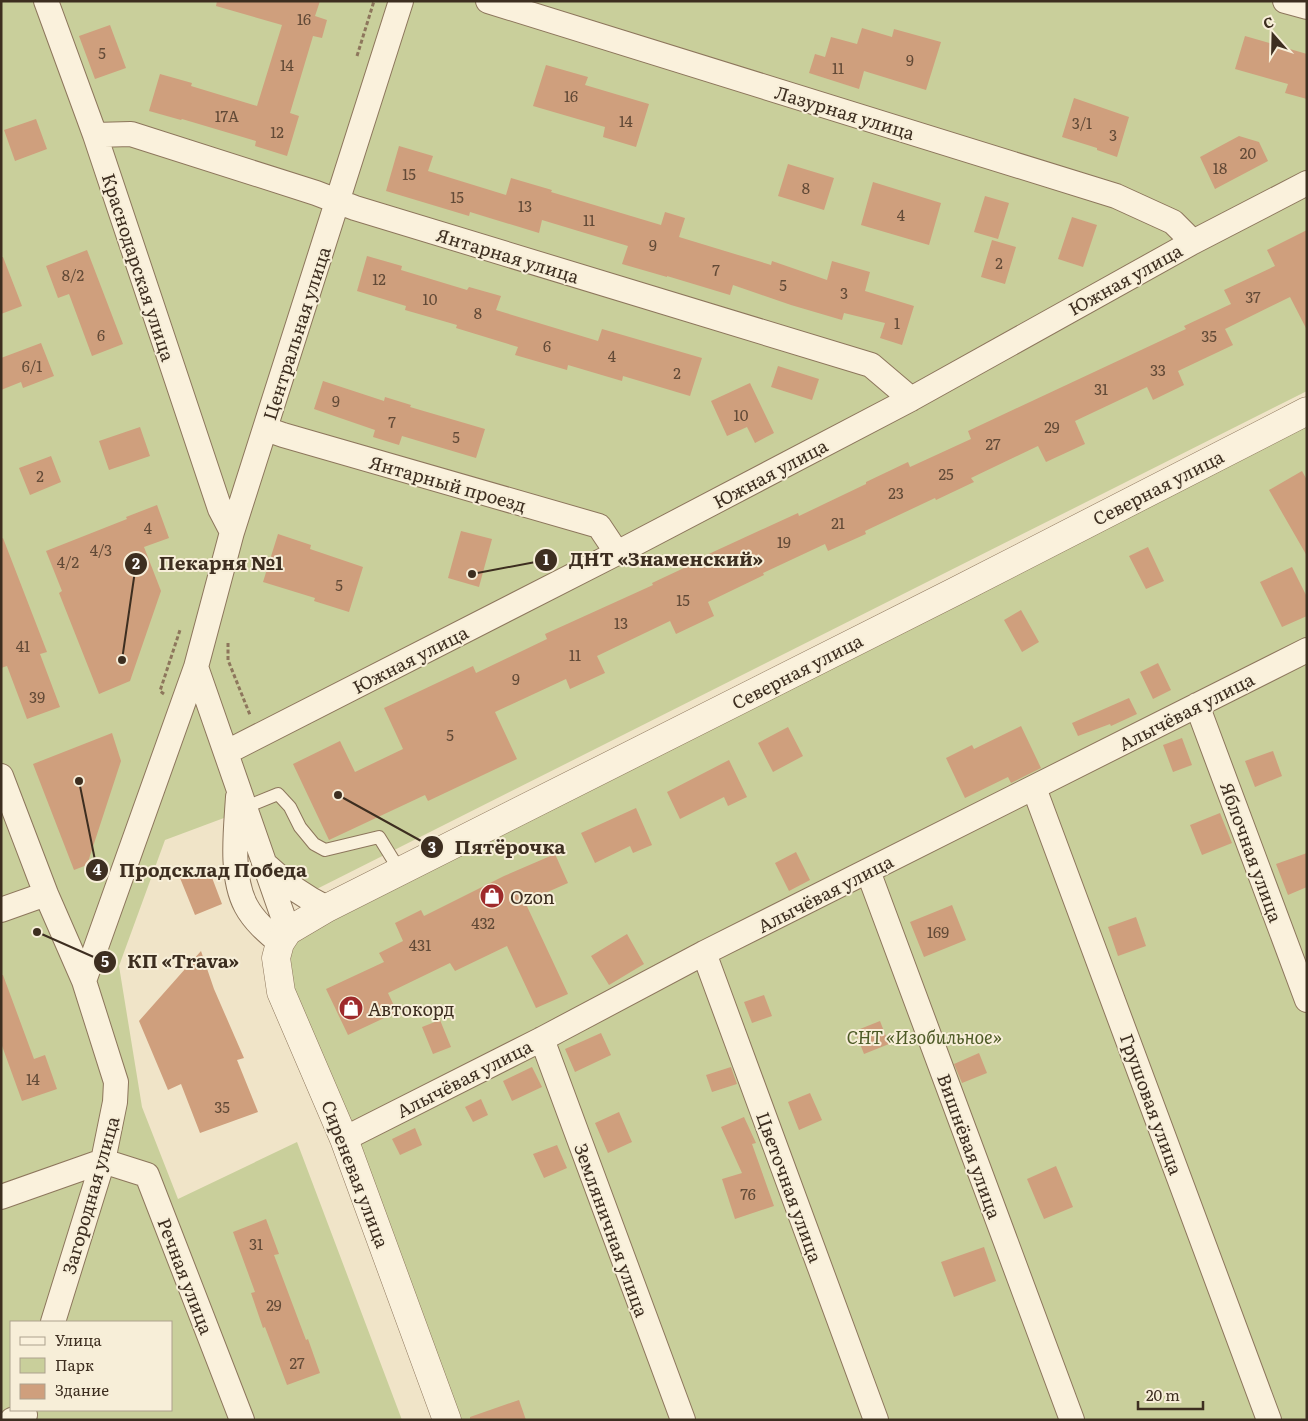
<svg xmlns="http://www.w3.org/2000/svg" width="1308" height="1421" font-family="Literata,serif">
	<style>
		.green { fill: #c9cf9b; fill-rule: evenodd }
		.building { fill: #cf9f7d }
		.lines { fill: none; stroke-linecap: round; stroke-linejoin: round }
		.service-casing { stroke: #8d765c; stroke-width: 14 }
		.minor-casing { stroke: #8d765c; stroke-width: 26 }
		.tertiary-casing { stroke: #8d765c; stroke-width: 29 }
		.path { stroke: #8d765c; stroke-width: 3; stroke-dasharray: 4 2.5; stroke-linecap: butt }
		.service { stroke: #faf1dc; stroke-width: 12 }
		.minor { stroke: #faf1dc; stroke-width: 24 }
		.tertiary { stroke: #faf1dc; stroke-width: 28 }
		.labels { text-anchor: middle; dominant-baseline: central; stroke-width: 4; stroke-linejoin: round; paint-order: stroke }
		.number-label { font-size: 15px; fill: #624a37 }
		.street-label { font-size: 18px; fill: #3d2e20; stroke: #f7eed8 }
		.poi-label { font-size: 18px; fill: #3d2e20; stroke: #f7eed8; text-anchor: start }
		.park-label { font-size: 18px; font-style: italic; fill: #4d5a26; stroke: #f7eed8 }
		.leader { fill: none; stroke: #3d2e20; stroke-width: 2 }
		.callout-dot { fill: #3d2e20; stroke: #f7eed8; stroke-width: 2 }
		.mark-label { font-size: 15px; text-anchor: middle; font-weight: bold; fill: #fff }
		.callout-label { font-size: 19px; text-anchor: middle; font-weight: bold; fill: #3d2e20; stroke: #f7eed8; stroke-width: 4; stroke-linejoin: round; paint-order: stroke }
	</style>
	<rect width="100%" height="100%" fill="#f0e4c8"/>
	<path class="green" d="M1,1H1307V391L273,911L240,812L165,840L119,966L142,1107L178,1199L297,1142L402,1420H1ZM11,1322H171V1410H11Z
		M1307,411V1420H447L281,992L280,943Z"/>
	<path class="building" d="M217,1H320L315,16L327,20L322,38L313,36L290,113L299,116L287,156L255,146L256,141L182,119L181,120L149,111L160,74L192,83L191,86L257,106L282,25L216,6Z
		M110,25L126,68L95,79L79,36Z
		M862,28L892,37L894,29L941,42L926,90L864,71L859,89L809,73L815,54L825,57L831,37L857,44Z
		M1245,36L1307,54V99L1285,93L1288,84L1235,69Z
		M546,65L588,77L585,85L649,104L636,147L603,137L605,127L533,106Z
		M1074,98L1129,117L1117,157L1097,150V148L1062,137Z
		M36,119L47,149L15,161L4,130Z
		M1239,136L1259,142L1268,161L1215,189L1200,157Z
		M399,146L433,156L428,171L506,195L511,178L552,190L551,192L661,225L665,212L685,218L679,237L771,265L772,261L827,280L832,261L870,272L865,291L914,306L902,345L880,338L885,323L844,313L842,320L791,305L733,285L730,295L667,276V277L622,264L628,246L542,220L539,233L470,212L469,216L386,191Z
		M788,164L834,178L824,210L778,196Z
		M873,182L941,203L929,245L861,225Z
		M985,196L1009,203L998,239L974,232Z
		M1072,217L1097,225L1083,267L1058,259Z
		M1307,230V330L1290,297L1225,329L1233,345L1178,371L1184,385L1153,400L1147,387L1075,421L1085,444L1046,462L1038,446L971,478L974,482L936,500L935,498L865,531L866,534L828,551L825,544L763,573L764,575L708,602L714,616L676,634L670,621L597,656L605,673L570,689L566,679L495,712L517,759L428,801L425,795L329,840L293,764L340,741L355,772L403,749L384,708L473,666L476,673L547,639L545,634L653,585L652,583L701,560L700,558L798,513L799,516L866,484V482L908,462L910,467L971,439L968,431L1186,329L1184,326L1231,304L1224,290L1275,266L1267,250Z
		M992,240L1016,247L1005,284L981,277Z
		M87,250L123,344L92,356L69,294L58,298L46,266Z
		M367,256L402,266L401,270L467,290L469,287L501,296L496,310L598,341L602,329L702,358L690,396L623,376L622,381L568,365L567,370L515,355L518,347L456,328L457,325L405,310L406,306L357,291Z
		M1,257H3L22,306L1,314Z
		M41,343L54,376L23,388L21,382L1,390V358Z
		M778,366L819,379L812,400L771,387Z
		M323,381L384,401L385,397L411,405L410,407L485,429L476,458L402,436L399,445L373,437L375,430L314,409Z
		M750,383L774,433L755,443L747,427L727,436L711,401Z
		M140,427L150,456L109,470L99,441Z
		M51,456L61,482L30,495L19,468Z
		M1302,471L1307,480V556L1269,490Z
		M157,505L169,538L144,547L161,591L130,681L99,694L59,593L62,591L46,551L127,519L126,517Z
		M461,531L492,539L479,587L448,578Z
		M278,534L311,545L310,549L363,567L349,612L314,601L315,598L263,582Z
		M3,538L47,652L40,654L60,707L27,719L7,666L1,668V539Z
		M1148,547L1164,581L1146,589L1129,556Z
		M1292,567L1307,597V616L1282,627L1260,582Z
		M1021,610L1039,642L1022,652L1004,620Z
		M1158,663L1171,690L1153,699L1140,672Z
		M1129,698L1137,714L1111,726L1110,724L1078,736L1072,723Z
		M1021,726L1041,768L1011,783L1008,777L965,798L946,758L972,745L974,749Z
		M788,727L803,756L773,772L758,743Z
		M112,733L121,761L87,865L74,870L33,764Z
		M1182,738L1192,765L1173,772L1163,745Z
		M1273,751L1282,776L1255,787L1245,761Z
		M729,760L747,797L728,806L724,797L680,819L667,792Z
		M636,808L652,845L633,853L630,846L595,863L581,833Z
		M1220,813L1232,843L1202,855L1190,825Z
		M796,852L810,880L789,891L775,863Z
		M1307,853V887L1288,895L1276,864Z
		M555,854L568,883L525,902L568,994L536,1008L507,946L455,971L450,963L388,993L397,1012L348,1035L326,989L384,962L379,953L403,941L395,923L421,910L424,916L504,876Z
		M208,867L222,904L195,915L180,878Z
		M952,905L966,940L924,957L910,922Z
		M1136,917L1146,946L1118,956L1108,927Z
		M627,934L644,964L609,985L591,956Z
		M201,951L214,989L244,1058L237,1060L258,1112L200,1133L181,1084L168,1090L139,1021Z
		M1,975H3L34,1059L45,1055L57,1089L22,1101L1,1043Z
		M764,995L772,1016L752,1023L744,1002Z
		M440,1020L451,1047L433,1054L422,1027Z
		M880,1021L889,1044L864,1054L855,1031Z
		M601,1033L611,1055L575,1072L565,1049Z
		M979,1053L987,1073L962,1083L954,1064Z
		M532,1067L542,1087L512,1101L503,1081Z
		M731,1067L737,1084L712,1092L706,1075Z
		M810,1093L822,1120L799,1130L788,1102Z
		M481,1099L488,1115L473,1122L465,1107Z
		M619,1112L632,1142L608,1153L595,1123Z
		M744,1117L756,1143L752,1144L774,1206L735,1219L722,1179L742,1173L721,1127Z
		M415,1128L422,1145L400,1155L392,1139Z
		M557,1145L567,1168L544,1178L533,1154Z
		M1056,1166L1073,1207L1044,1219L1027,1179Z
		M266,1219L279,1254L274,1255L306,1340L308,1339L320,1373L287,1385L265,1327L263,1328L251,1293L255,1292L233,1232Z
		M984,1247L996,1281L954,1297L941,1262Z
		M519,1400L526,1420H470V1417Z"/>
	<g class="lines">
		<defs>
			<path id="service" d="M246,807L278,794L290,807L300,827L314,844L325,850L379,837L400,871"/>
			<path id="minor" d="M46,1L95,135L220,509L232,532
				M488,1L1116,196L1173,222L1193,242
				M1285,1L1307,7
				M95,135L131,134L316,193L355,208L871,365L911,399
				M266,429L283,435L599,526L617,553
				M196,667L288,931
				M1197,705L1307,1000
				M227,752L617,553L911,399L1193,242L1307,183
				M1,776L46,894L84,981L116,1082L115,1102L103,1161L53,1322
				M1034,788L1269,1420
				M238,797C236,830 230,876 246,906C254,921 267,932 280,943
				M267,866C285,883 304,897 327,908
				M868,871L1072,1420
				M1,910L46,894
				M704,953L876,1420
				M84,981L196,667L232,532L401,1
				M542,1039L683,1420
				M344,1139L542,1039L704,953L1307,650
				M1,1197L103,1161L147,1175L242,1420
				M12,1420L25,1415"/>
			<path id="tertiary" d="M447,1420L344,1139L281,992L276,958L280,943L288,931L327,908L954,592L1307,411"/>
		</defs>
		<use href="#service" class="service-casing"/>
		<use href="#minor" class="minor-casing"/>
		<use href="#tertiary" class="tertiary-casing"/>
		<path class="path" d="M357,56L374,1
			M228,643V660L250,715
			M164,694L160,691L180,630"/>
		<use href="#service" class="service"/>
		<use href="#minor" class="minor"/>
		<use href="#tertiary" class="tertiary"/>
	</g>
	<defs>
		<symbol id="shop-disc" viewBox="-11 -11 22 22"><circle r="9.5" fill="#9e2a2b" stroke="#f7eed8"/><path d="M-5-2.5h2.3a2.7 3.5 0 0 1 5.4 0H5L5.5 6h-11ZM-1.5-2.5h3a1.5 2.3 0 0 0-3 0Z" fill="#fff"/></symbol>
	</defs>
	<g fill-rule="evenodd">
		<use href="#shop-disc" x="478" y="882" width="28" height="28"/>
		<use href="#shop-disc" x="337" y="994" width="28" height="28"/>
	</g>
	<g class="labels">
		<g class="number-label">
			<text x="304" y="18">16</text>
			<text x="102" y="52">5</text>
			<text x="910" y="59">9</text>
			<text x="287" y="64">14</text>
			<text x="838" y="67">11</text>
			<text x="571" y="95">16</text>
			<text x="227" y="115">17А</text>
			<text x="626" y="120">14</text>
			<text x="1082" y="122">3/1</text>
			<text x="277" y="131">12</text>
			<text x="1113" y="134">3</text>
			<text x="1248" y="152">20</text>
			<text x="1220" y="167">18</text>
			<text x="409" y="173">15</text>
			<text x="806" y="187">8</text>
			<text x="457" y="196">15</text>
			<text x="525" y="205">13</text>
			<text x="901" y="214">4</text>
			<text x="589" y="219">11</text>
			<text x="653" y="244">9</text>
			<text x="999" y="262">2</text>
			<text x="716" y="269">7</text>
			<text x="73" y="274">8/2</text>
			<text x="379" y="278">12</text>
			<text x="783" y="284">5</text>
			<text x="844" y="292">3</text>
			<text x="1253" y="296">37</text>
			<text x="430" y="298">10</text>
			<text x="478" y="312">8</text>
			<text x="897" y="322">1</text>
			<text x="101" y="334">6</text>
			<text x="1209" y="335">35</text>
			<text x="547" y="345">6</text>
			<text x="612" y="355">4</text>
			<text x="32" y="365">6/1</text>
			<text x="1158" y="369">33</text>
			<text x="677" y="372">2</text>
			<text x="1101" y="388">31</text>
			<text x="336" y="400">9</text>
			<text x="741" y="414">10</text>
			<text x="392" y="421">7</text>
			<text x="1052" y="426">29</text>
			<text x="456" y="436">5</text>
			<text x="993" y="443">27</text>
			<text x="946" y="473">25</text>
			<text x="40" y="475">2</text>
			<text x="896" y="492">23</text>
			<text x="838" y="522">21</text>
			<text x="148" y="527">4</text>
			<text x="784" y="541">19</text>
			<text x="101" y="549">4/3</text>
			<text x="68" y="561">4/2</text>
			<text x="339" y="584">5</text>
			<text x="683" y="599">15</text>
			<text x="621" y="622">13</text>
			<text x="23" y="645">41</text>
			<text x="575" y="654">11</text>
			<text x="516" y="678">9</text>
			<text x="37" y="696">39</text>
			<text x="450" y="734">5</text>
			<text x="483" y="922">432</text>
			<text x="938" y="931">169</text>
			<text x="420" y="944">431</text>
			<text x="33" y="1078">14</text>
			<text x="222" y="1106">35</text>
			<text x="748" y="1193">76</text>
			<text x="256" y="1243">31</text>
			<text x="274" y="1304">29</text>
			<text x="297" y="1362">27</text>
		</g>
		<g class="street-label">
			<text transform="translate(845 112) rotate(17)">Лазурная улица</text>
			<text transform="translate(508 255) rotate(17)">Янтарная улица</text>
			<text transform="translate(139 267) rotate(72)">Краснодарская улица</text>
			<text transform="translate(1125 279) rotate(-29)">Южная улица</text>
			<text transform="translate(296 333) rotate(-72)">Центральная улица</text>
			<text transform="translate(770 473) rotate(-28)">Южная улица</text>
			<text transform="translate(448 483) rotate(16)">Янтарный проезд</text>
			<text transform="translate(1158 487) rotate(-27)">Северная улица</text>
			<text transform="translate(410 659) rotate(-27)">Южная улица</text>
			<text transform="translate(797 671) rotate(-27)">Северная улица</text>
			<text transform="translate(1186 711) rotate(-27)">Алычёвая улица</text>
			<text transform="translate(1252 852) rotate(70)">Яблочная улица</text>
			<text transform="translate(825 893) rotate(-27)">Алычёвая улица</text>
			<text transform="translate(464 1078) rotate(-27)">Алычёвая улица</text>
			<text transform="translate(1152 1104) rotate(70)">Грушовая улица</text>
			<text transform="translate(970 1146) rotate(70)">Вишнёвая улица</text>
			<text transform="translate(356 1174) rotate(69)">Сиреневая улица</text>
			<text transform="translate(790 1187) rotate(70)">Цветочная улица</text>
			<text transform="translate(90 1195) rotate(-74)">Загородная улица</text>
			<text transform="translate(612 1230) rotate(70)">Земляничная улица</text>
			<text transform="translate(186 1276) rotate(69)">Речная улица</text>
		</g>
		<g class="poi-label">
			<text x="510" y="896">Ozon</text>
			<text x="368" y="1008">Автокорд</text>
		</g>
		<g class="park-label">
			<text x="924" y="1036">СНТ «Изобильное»</text>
		</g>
	</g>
	<path class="leader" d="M472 574L546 560M122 660L136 564M338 795L432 847M79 781L97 870M37 932L105 962"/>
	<g class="callout-dot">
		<circle cx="472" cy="574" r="5"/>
		<circle cx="122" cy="660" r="5"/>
		<circle cx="338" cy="795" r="5"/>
		<circle cx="79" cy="781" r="5"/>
		<circle cx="37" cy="932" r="5"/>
		<circle cx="546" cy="560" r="12"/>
		<circle cx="136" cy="564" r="12"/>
		<circle cx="432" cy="847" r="12"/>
		<circle cx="97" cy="870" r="12"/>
		<circle cx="105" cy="962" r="12"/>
	</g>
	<g class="mark-label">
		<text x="546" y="565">1</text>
		<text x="136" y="569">2</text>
		<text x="432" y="853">3</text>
		<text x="97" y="875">4</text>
		<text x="105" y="967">5</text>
	</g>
	<g class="callout-label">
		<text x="666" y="566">ДНТ «Знаменский»</text>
		<text x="221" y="570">Пекарня №1</text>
		<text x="510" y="854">Пятёрочка</text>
		<text x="213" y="877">Продсклад Победа</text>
		<text x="183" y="968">КП «Trava»</text>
	</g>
	<rect width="1308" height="1421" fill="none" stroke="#3d2e20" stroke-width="5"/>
	<rect x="10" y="1321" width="162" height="90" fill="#f7eed8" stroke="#ada18e"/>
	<rect x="20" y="1337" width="25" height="8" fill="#faf1dc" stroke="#ada18e"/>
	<text x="55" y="1346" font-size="15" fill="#3d2e20">Улица</text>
	<rect x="20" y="1358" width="25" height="15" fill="#c9cf9b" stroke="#ada18e"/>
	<text x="55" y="1371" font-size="15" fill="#3d2e20">Парк</text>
	<rect x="20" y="1384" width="25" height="15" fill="#cf9f7d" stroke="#ada18e"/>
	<text x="55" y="1396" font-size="15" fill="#3d2e20">Здание</text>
	<g transform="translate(1273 35) rotate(340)" stroke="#f7eed8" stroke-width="4" paint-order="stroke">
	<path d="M0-4L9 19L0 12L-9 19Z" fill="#3d2e20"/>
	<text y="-8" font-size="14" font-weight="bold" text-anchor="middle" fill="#3d2e20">С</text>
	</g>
	<path d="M1138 1401v8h65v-8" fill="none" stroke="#3d2e20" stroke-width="2.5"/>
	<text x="1146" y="1401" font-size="15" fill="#3d2e20" stroke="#f7eed8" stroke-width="4" paint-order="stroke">20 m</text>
</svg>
